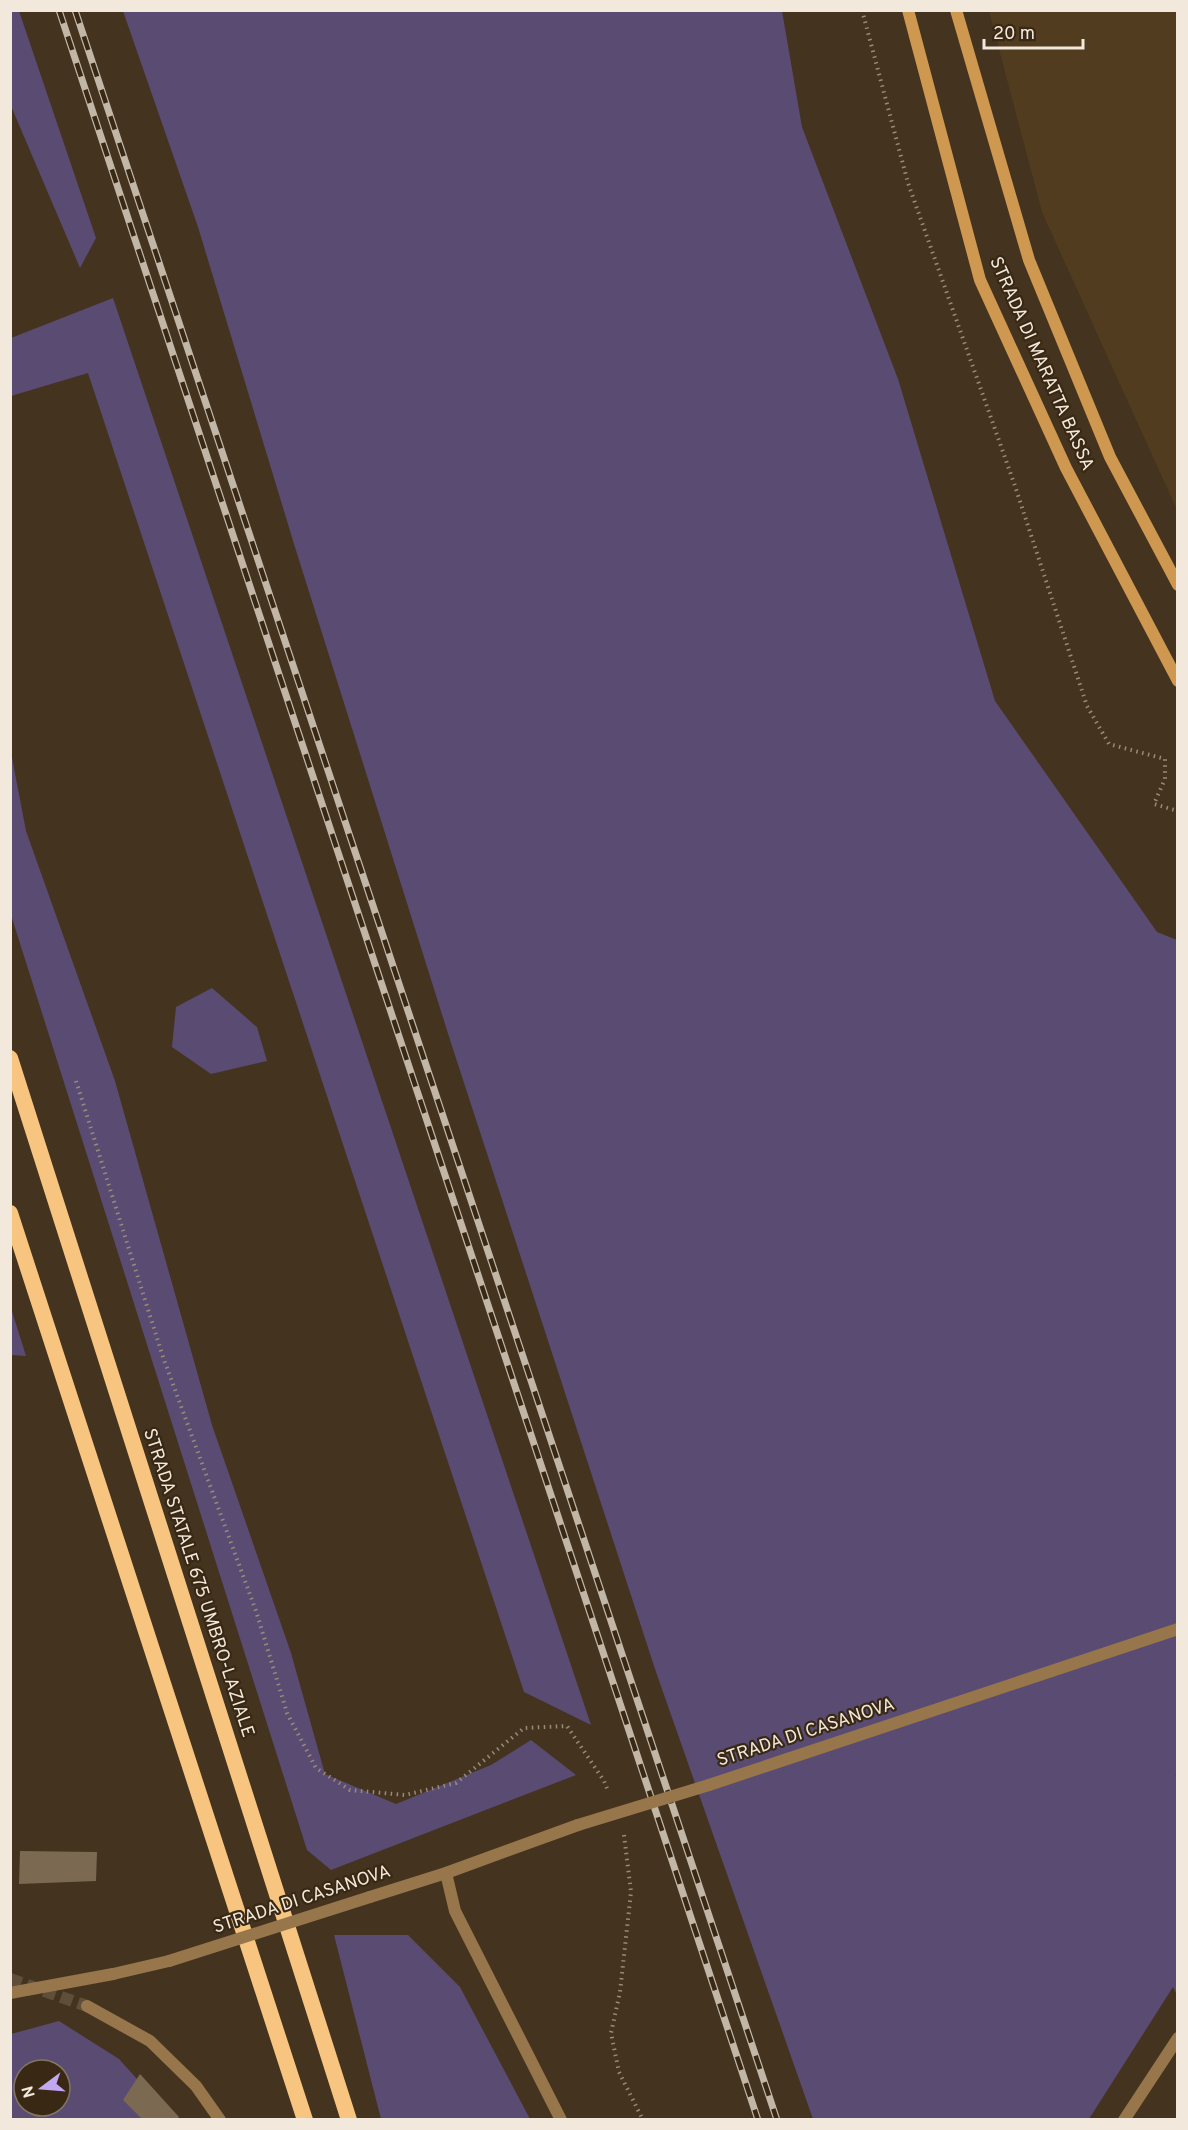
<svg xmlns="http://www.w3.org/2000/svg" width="1188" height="2130" font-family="Overpass,sans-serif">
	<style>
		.built { fill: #513c20 }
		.green { fill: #5a4b73; fill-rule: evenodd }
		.building { fill: #7b6952 }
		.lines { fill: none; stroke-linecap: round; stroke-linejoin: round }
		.minor-tunnel { stroke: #5e4e3a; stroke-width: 12; stroke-dasharray: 12 6; stroke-linecap: butt }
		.path { stroke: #998b7a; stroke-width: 4; stroke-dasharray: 1.5 4.5; stroke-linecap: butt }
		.service { stroke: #97764b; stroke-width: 12 }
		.minor { stroke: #97764b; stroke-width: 12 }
		.tertiary { stroke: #97764b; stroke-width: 12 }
		.secondary { stroke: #ce9851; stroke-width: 12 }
		.trunk { stroke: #f8c581; stroke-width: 16 }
		.rail-casing { stroke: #c2b6a7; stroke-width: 7 }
		.rail { stroke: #392914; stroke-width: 4.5; stroke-dasharray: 14; stroke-linecap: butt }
		.tertiary-bridge { stroke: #97764b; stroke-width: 12 }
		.labels { text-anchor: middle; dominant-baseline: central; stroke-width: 4.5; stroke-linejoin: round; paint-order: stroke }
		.street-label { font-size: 18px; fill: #f2e8db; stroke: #392914 }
	</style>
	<rect width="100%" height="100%" fill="#44331e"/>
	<path class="built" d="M989,11H1177V510L1042,212Z"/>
	<path class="green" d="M10,11H19L96,238L80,268L11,106Z
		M123,11H782L802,127L898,379L995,701L1157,932L1177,940L1178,1774L1175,1776L1178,1777L1177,1995L1173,1987L1089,2119H813L656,1672L451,1043L294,544L198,227Z
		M113,298L591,1725L524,1692L88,373L11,396V338Z
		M10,747L26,831L115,1081L212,1425L291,1653L325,1774L396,1804L491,1765L531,1740L576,1775L331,1870L307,1850L11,915Z
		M212,988L257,1027L267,1061L211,1074L172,1047L176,1007Z
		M11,1308L26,1356L11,1355Z
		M334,1935H408L460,1987L530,2119H381Z
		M59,2021L119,2059L173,2119L11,2120V2034ZM24,2070H60V2106H24Z"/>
	<path class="building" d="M20,1851L97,1852L96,1881L19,1884Z
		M140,2074L179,2117L177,2120H143L123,2100Z"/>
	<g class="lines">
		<path class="minor-tunnel" d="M10,1979L87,2006"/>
		<path class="path" d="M862,10L908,183L1014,483L1087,706L1109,744L1165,759V779L1154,804L1178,811
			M76,1081L163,1357L256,1611L287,1713L316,1768L350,1790L405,1795L456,1783L524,1728L567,1726L604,1781L608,1791
			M624,1835L631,1892L620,1992L611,2033L619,2072L643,2120"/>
		<path class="service" d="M446,1873L455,1911L561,2120"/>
		<path class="minor" d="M87,2006L150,2041L196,2086L220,2120
			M1124,2120L1178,2038"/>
		<path class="tertiary" d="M709,1785L1178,1629
			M370,1897L446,1873L578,1825
			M113,1974L169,1961"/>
		<path class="secondary" d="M908,10L980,280L1066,468L1178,681
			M956,10L1029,260L1110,457L1178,585"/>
		<path class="trunk" d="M10,1058L349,2120
			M10,1213L305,2120"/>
		<defs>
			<path id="rail" d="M59,10L758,2120
				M75,10L777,2120"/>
		</defs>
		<use href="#rail" class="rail-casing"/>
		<use href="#rail" class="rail"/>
		<path class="tertiary-bridge" d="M578,1825L709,1785
			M169,1961L370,1897
			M10,1993L113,1974"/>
	</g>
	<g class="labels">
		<g class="street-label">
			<text transform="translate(1041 364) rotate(66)">STRADA DI MARATTA BASSA</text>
			<text transform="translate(198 1583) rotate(72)">STRADA STATALE 675 UMBRO-LAZIALE</text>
			<text transform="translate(806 1733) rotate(-18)">STRADA DI CASANOVA</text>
			<text transform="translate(302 1900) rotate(-18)">STRADA DI CASANOVA</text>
		</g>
	</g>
	<rect width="1188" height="2130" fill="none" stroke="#f2e8db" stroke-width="24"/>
	<g transform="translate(42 2088) rotate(254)"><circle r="28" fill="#392914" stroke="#837564" stroke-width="1.5"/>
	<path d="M0-4.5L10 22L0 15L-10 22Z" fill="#c2a7f2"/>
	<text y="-9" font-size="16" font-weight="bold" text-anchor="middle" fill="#f2e8db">N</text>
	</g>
	<path d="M984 39v9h99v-9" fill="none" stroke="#f2e8db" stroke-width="3"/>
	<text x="993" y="39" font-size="18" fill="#f2e8db" stroke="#392914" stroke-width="4.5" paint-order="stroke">20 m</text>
</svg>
